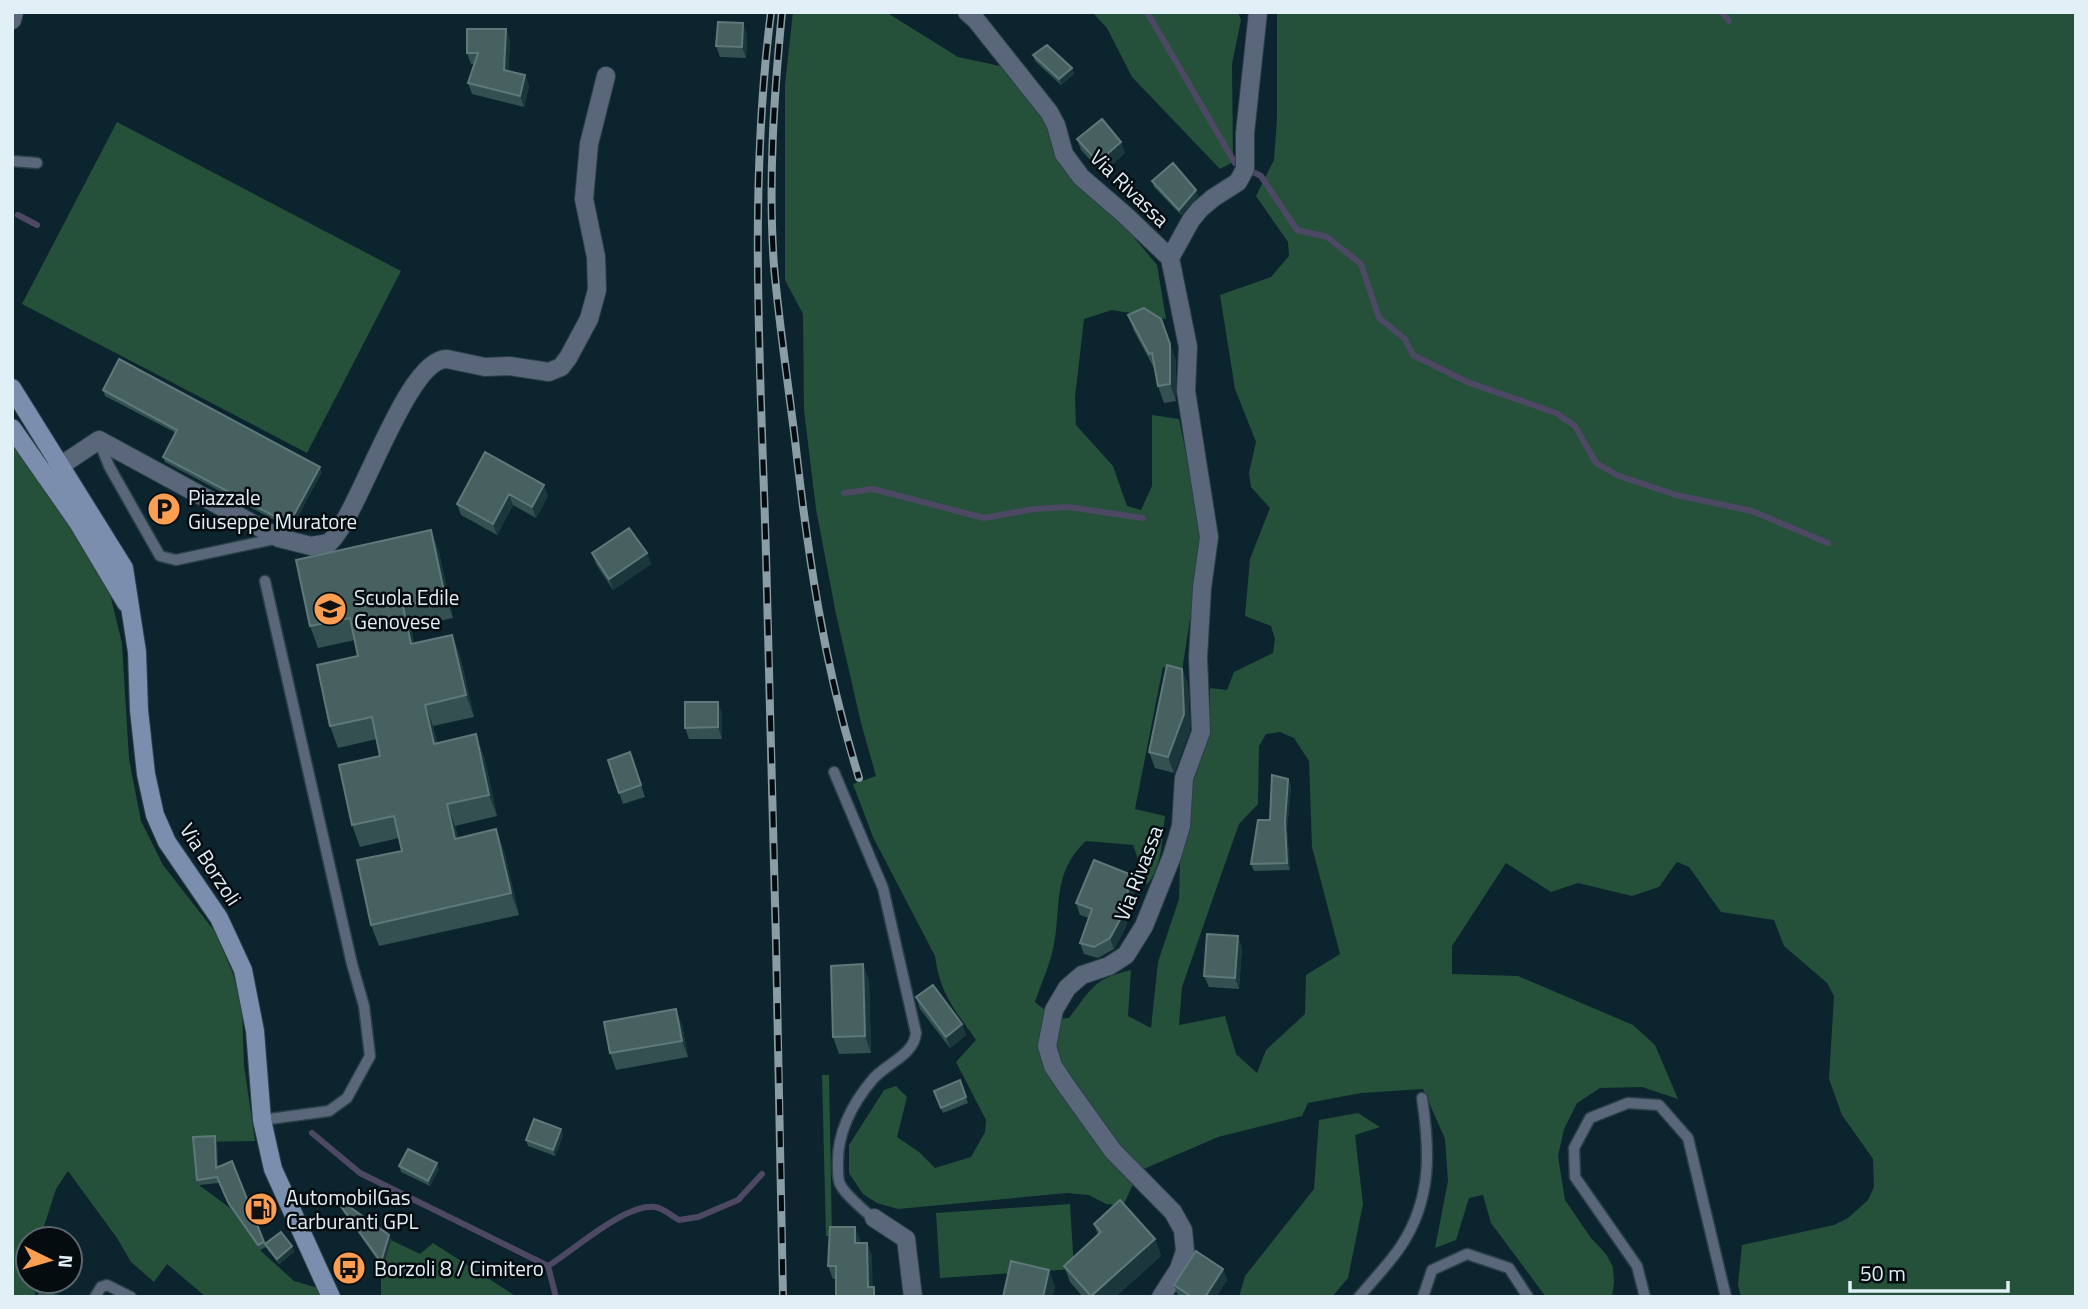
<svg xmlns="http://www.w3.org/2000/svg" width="2088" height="1309" font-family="'Titillium Web',sans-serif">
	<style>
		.green { fill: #25503a; fill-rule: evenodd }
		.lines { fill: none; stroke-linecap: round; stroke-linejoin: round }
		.stream { stroke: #4d4864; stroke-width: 6 }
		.service-casing { stroke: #2a414a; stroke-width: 13 }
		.minor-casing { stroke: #2a414a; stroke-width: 20 }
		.tertiary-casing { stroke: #2a414a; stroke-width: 20 }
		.secondary-casing { stroke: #2a414a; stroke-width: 20 }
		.service { stroke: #5a677a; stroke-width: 10 }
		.minor { stroke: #5a677a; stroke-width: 18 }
		.tertiary { stroke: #5a677a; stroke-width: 18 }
		.secondary { stroke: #7b8eae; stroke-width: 18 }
		.rail-casing { stroke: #8a9ca4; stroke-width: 8 }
		.rail { stroke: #040c10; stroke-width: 5; stroke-dasharray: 16; stroke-linecap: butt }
		.wall { fill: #345050 }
		.shaded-wall { fill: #1c373b }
		.building { fill: #476161; stroke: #5f7879; stroke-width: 2 }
		.labels { text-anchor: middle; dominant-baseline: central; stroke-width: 5; stroke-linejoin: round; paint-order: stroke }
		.street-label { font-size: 21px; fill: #e1f0f6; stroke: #040c10 }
		.poi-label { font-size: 21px; fill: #e1f0f6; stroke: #040c10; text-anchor: start }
	</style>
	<rect width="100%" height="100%" fill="#0c242e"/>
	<path class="green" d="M793,12H886L958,57L1000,66L1042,113L1127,229L1157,265L1166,319L1112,310L1084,319L1075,397L1076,425L1113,466L1127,506L1141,510L1152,486V415L1179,419L1200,522L1197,574L1182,671L1163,667L1135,809L1165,816C1162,840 1162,867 1147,885L1133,845L1086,841C1051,873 1062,909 1053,949C1049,967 1041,984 1035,1002L1056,1019L1069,1018C1092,988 1093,979 1131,970L1128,1016L1151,1028L1158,962L1179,899L1180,862L1189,795L1210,729V688L1227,690L1234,672L1273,653L1275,639L1271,626L1245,616L1250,559L1270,508L1251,487L1249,473L1256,442L1235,389L1220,295L1271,277L1289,256L1288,242L1256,196L1274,160L1277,119V12H2076V1297H1741L1738,1285L1742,1245L1834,1225L1848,1218L1868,1200L1874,1187L1873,1159L1842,1115L1829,1079L1834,996L1827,983L1784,946L1774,920L1721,912L1689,867L1677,862L1659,887L1632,896L1578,883L1551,892L1506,863L1452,946V974L1518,976L1633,1025L1655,1045L1678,1099L1642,1087L1600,1088L1577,1103L1564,1129L1558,1156L1565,1200L1591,1238L1606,1254L1613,1267L1614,1282L1612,1297H1546L1491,1223L1483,1195L1469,1198L1456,1240L1435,1248L1448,1181L1445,1139L1423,1089L1361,1093L1308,1103L1302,1116L1218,1137L1139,1171L1123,1206L1106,1204L1089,1195L1067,1193L898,1209L877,1203L863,1194L849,1173V1145L884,1090L896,1086L907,1097L897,1137L919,1152L935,1168L971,1157L985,1132L986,1120L956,1062L976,1040C955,1010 940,994 935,956L873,837L853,784L876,776L861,723L836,614L816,509L804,410L803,314L785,280V84ZM1280,732L1294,738L1309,761L1312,847L1340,954L1306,975L1305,1014L1266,1050L1257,1073L1236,1054L1225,1016L1179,1025L1182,987L1220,878L1239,824L1258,804L1259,746L1266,734Z
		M1092,12H1238L1241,20L1232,64L1233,162L1220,169L1132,77L1107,28Z
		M117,122L401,271L307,453L22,304Z
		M12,440L85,544L109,590L122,643L129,759L141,821L163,865L216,933L233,974L242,1008L244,1065L255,1141L195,1142L199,1185L230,1208L262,1252L294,1281L318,1288L322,1297H206L167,1264L154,1282L131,1262L117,1238L68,1171L56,1189L40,1239H28V1281H36L35,1297H12Z
		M822,1075H829L832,1236H826Z
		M1358,1113L1380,1127L1355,1135L1363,1204L1348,1278L1332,1297H1239L1245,1276L1314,1189L1319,1120Z
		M1070,1204L1074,1269L940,1278L936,1213Z
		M391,1240L420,1254L433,1243L517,1297H381V1273Z"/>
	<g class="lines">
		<path class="stream" d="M1147,12L1235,163L1261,176L1297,230L1327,237L1361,264L1379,318L1405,339L1413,355L1467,382L1556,413L1575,426L1596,463L1619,476L1676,495L1752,511L1828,543
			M1722,12L1729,21
			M18,215L37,225
			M844,493L873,489L984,518L1034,509L1068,507L1143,518
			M312,1133L360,1173L548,1266L556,1297
			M548,1266C574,1250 624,1204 655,1207C663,1208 672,1216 679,1220L698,1217L738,1200L762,1174"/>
		<defs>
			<path id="service" d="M12,161L37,163
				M99,441L109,466L160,556L176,560L279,538
				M834,772L883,888L916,1033C914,1055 887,1063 873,1079C851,1105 836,1134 838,1168C838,1172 838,1180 840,1184C844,1193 866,1213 874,1218
				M262,1120L329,1111L347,1098L370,1056L364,1006L352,964L265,581
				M95,1297L101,1287L107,1285L131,1297
				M1359,1297C1373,1280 1389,1264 1401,1246C1432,1199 1430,1151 1422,1098
				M1423,1297L1432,1270L1467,1254L1509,1268L1528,1297
				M1645,1297L1637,1266L1575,1177L1574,1148L1590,1118L1628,1103L1659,1105L1688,1138L1726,1297"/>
			<path id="minor" d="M967,12L976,20L1049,112L1056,125L1064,154L1081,177L1125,215L1170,258
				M45,476L99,440L279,538L311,546L329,543C360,514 406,358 447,359L485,367L509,366L549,372L561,367L568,358L589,319L597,290L596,257L584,199L589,144L606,76
				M874,1218L906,1239L913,1297
				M1161,1297L1179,1269L1185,1251L1183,1230L1173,1212L1113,1151L1067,1087L1053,1066L1047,1046L1054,1010L1067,988L1082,975L1109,966L1126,955L1144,926L1172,856L1181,826L1184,778L1201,732L1198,657L1202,588L1209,537L1186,391L1188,347L1170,258L1191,220L1200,209L1213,198L1238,182L1245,169V133L1258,12"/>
			<path id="tertiary" d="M12,20L14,12"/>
			<path id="secondary" d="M12,388L124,568L137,652L139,710L146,774L155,815L167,842L219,918L243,970L255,1031L262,1120L273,1169L331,1297
				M12,428L77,521L126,603"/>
		</defs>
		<use href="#service" class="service-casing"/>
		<use href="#minor" class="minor-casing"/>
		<use href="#tertiary" class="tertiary-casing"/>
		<use href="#secondary" class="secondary-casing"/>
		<use href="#service" class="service"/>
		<use href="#minor" class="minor"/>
		<use href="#tertiary" class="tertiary"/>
		<use href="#secondary" class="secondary"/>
		<defs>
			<path id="rail" d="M771,12C748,191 761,374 766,554C773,802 779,1049 783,1297
				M782,12C774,96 768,182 774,266C779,324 788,382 795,440C808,556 824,666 859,778"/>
		</defs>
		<use href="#rail" class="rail-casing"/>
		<use href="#rail" class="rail"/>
	</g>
	<path class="wall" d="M747,34L746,58L720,57L716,46Z
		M510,40L508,71L525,75L529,86L524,107L472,94L468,83L474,64H471L467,53Z
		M1033,55L1072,68L1074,74L1061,85L1035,61Z
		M1077,139L1125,153L1102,173L1081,150Z
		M1152,181L1196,190L1198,196L1181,215L1154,187Z
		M1128,315L1176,360V401L1164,403L1158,386L1155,370L1134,331Z
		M103,390L322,472L291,529L165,462L163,457L176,433L105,396Z
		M485,452L548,496L536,518L513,505L497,535L461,515L457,504Z
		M439,552L453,618L411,627L414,643L452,635L460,656L474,717L433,726L437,743L484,756L497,816L455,826L458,838L496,829L504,851L519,915L379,946L371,925L402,851L399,838L360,847L352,825L380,756L377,739L338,748L330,726L358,656L355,640L318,648L310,626Z
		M592,553H647L651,564L613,590L596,564Z
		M1182,669L1188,685L1190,730L1174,773L1155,768L1149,752Z
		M722,713V739H689L685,728Z
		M630,752L645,797L623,804L608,760Z
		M1288,779L1291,786L1287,829L1290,870L1254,871L1251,864Z
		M1136,886L1125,929L1114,949L1098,958L1084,954L1080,943L1089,918L1080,915L1076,903Z
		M1242,947L1239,989L1209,987L1204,976Z
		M863,964L869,981L871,1053L839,1054L833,1037Z
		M916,997L962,1024L966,1035L950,1048L920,1009Z
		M682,1025L688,1057L616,1070L610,1053Z
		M960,1080L968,1103L943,1113L934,1091Z
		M563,1135L555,1156L528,1146L526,1140Z
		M217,1142L218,1168L232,1161L266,1247L260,1250L230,1208L219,1183L199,1185L197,1180Z
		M399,1166L439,1169L430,1186L401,1172Z
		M338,1202L389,1235L391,1240L383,1268L340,1207Z
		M1094,1224L1155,1239L1161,1256L1115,1297H1083L1070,1282L1064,1266L1098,1235Z
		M860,1239V1243H867L872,1256L836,1279H833L828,1266Z
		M265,1244L292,1246L294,1252L279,1264L267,1249Z
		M1223,1269L1227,1280L1216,1297L1178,1296L1174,1285Z
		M58,1281V1297H39L37,1291Z"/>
	<path class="shaded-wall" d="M743,23L747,34L746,58L742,47Z
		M506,29L510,40L508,81L504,70Z
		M1072,68L1074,74L1061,85L1059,79Z
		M525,75L529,86L524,107L520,96Z
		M1121,142L1125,153L1102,173L1098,162Z
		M1196,190L1198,196L1181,215L1179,210Z
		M1170,344L1176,360V401L1170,384Z
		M320,467L322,472L291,529L289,524Z
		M544,485L548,496L536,518L532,507Z
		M509,494L513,505L497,535L493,524Z
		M431,530L439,552L453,618L445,596Z
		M647,553L651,564L613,590L609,579Z
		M403,606L411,627L419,666L411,644Z
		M452,635L460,656L474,717L466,695Z
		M1182,669L1188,685L1190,730L1174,773L1168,757Z
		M718,702L722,713V739L718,727Z
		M425,705L433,726L441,765L434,744Z
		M476,734L484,756L497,816L489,795Z
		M1288,779L1291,786L1287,829L1290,870L1287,863L1285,822Z
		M447,804L455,826L463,860L455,839Z
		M496,829L504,851L519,915L511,893Z
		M1132,875L1136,886L1125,929L1114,949L1110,938Z
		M1238,936L1242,947L1239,989L1235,978Z
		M863,964L869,981L871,1053L865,1036Z
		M676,1009L682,1025L688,1057L682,1041Z
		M962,1024L966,1035L950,1048L946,1037Z
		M561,1129L563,1135L555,1156L553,1150Z
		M215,1136L217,1142L218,1174L216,1168Z
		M437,1163L439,1169L430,1186L428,1181Z
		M855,1227L860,1239L859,1256L855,1243Z
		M389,1235L391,1240L383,1268L381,1262Z
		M1155,1239L1161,1256L1115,1297H1092Z
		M867,1243L872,1256L873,1297L868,1287Z
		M292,1246L294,1252L279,1264L277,1259Z
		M1223,1269L1227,1280L1216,1297H1205Z
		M1049,1270L1055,1286L1053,1297H1043Z
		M54,1281H58V1297H55L54,1292Z"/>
	<path class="building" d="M718,22L743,23L742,47L716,46Z
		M467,29H506L504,70L525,75L520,96L468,83L478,53H467Z
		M1047,45L1072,68L1059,79L1033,55Z
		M1102,119L1121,142L1098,162L1077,139Z
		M1173,163L1196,190L1179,210L1152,181Z
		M1144,308L1161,319L1170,344V384L1158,386L1152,353L1149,354L1128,315Z
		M119,359L320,467L289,524L163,457L177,430L103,390Z
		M485,452L544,485L532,507L509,494L493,524L457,504Z
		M629,528L647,553L609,579L592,553Z
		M431,530L445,596L403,606L411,644L452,635L466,695L425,705L434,744L476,734L489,795L447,804L455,839L496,829L511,893L371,925L357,860L402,851L394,816L352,825L339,765L380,756L372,717L330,726L317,665L358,656L350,618L310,626L296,560Z
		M1167,665L1182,669L1184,714L1168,757L1149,752Z
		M685,702H718V727L685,728Z
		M630,752L641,785L619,793L608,760Z
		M1272,775L1288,779L1285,822L1287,863L1251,864L1258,820H1270Z
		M1094,860L1132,875L1121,918L1110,938L1094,947L1080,943L1092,909L1076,903Z
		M1207,934L1238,936L1235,978L1204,976Z
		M863,964L865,1036L833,1037L831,966Z
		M933,985L962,1024L946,1037L916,997Z
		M676,1009L682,1041L610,1053L604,1022Z
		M960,1080L966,1097L941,1108L934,1091Z
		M534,1119L561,1129L553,1150L526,1140Z
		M215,1136L216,1168L232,1161L264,1242L258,1245L228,1202L217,1177L197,1180L193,1137Z
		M408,1149L437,1163L428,1181L399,1166Z
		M340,1200L389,1235L381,1262L338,1202Z
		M1120,1200L1155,1239L1091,1296L1064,1266L1101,1232L1094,1224Z
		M830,1227H855V1243H867L868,1287H874V1297H836V1266H828Z
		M281,1232L292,1246L277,1259L265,1244Z
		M1196,1251L1223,1269L1205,1297H1192L1174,1285Z
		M1011,1261L1049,1270L1043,1297H1003Z
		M38,1281H54V1292L37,1291Z"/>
	<defs>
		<symbol id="parking-disc" viewBox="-11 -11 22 22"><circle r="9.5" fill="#fb9e51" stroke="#040c10"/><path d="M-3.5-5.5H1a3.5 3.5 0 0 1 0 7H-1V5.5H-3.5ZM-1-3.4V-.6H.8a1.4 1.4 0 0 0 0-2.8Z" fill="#111"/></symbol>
		<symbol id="school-disc" viewBox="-11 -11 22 22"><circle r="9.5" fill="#fb9e51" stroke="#040c10"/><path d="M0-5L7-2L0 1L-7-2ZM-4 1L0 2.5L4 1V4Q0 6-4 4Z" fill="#111"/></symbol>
		<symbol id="fuel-disc" viewBox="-11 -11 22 22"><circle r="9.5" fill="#fb9e51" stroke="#040c10"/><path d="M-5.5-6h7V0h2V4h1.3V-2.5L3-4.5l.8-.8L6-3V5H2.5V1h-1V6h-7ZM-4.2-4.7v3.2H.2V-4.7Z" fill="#111"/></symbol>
		<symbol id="bus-disc" viewBox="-11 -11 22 22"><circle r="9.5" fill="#fb9e51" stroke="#040c10"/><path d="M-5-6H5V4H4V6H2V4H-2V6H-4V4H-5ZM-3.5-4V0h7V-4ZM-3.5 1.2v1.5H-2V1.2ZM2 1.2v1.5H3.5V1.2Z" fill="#111"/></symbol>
	</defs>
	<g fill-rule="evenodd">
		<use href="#parking-disc" x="145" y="490" width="38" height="38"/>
		<use href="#school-disc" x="311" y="590" width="38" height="38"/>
		<use href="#fuel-disc" x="242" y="1190" width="38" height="38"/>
		<use href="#bus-disc" x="330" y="1249" width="38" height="38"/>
	</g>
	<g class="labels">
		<g class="street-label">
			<text transform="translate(1130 188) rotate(44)">Via Rivassa</text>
			<text transform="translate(211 864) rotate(57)">Via Borzoli</text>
			<text transform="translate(1138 873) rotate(-69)">Via Rivassa</text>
		</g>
		<g class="poi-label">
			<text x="188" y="497">Piazzale<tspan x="188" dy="24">Giuseppe Muratore</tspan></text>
			<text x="354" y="597">Scuola Edile<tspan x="354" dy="24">Genovese</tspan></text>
			<text x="286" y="1197">AutomobilGas<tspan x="286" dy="24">Carburanti GPL</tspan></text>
			<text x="374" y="1268">Borzoli 8 / Cimitero</text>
		</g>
	</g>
	<rect width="2088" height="1309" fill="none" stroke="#e1f0f6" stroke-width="28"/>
	<g transform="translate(49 1260) rotate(95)"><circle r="33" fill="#040c10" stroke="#5c676c" stroke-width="2"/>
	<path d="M0-5L12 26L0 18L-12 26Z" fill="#fb9e51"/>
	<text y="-10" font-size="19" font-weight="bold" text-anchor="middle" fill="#e1f0f6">N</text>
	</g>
	<path d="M1850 1281v10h158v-10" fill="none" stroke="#e1f0f6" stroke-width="3.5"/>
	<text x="1860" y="1281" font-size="21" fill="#e1f0f6" stroke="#040c10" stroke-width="5" paint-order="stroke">50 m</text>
</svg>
